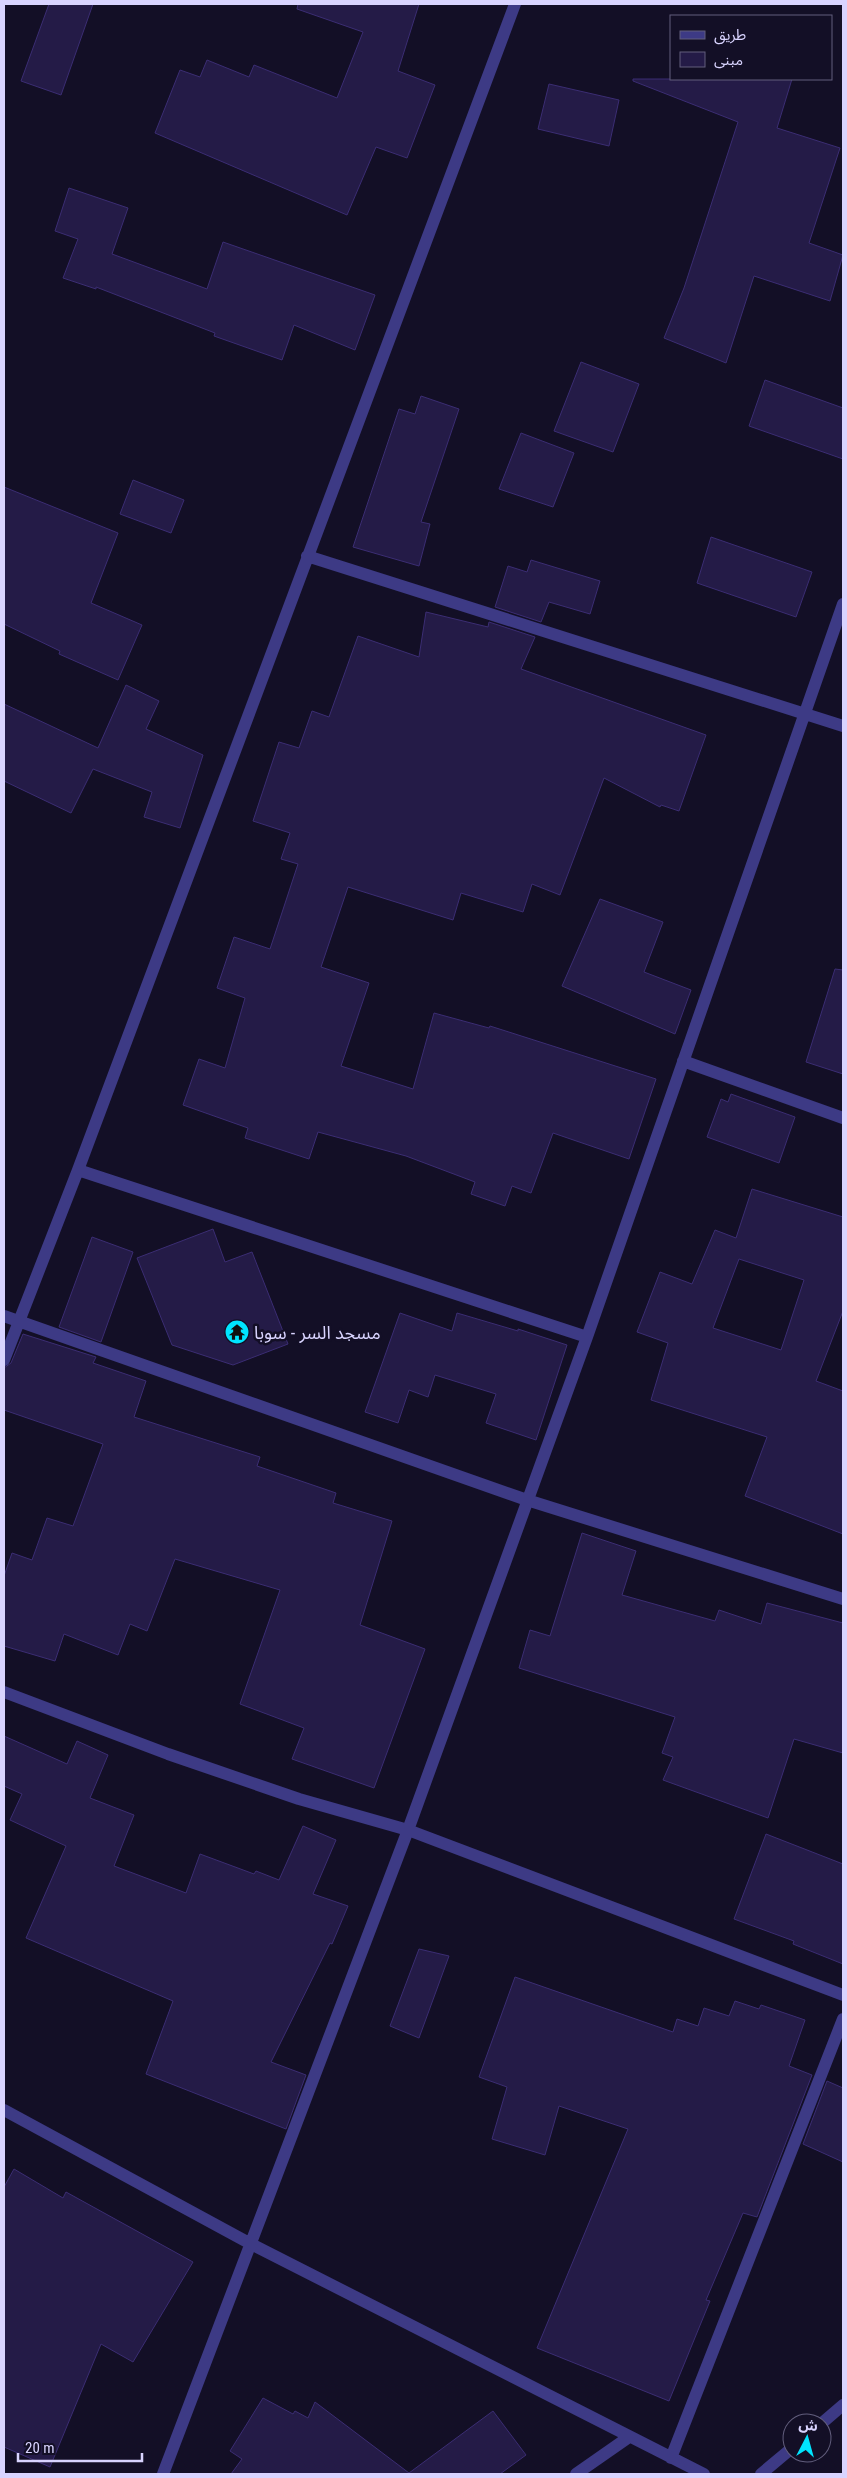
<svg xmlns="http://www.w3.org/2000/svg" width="847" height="2478" font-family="'Roboto Condensed','Noto Sans Arabic',sans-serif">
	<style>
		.building { fill: #241b47; stroke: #3b2d73; fill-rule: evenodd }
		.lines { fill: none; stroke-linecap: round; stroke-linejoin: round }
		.minor { stroke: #3d3a85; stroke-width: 12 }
		.labels { text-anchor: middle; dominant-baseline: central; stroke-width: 5; stroke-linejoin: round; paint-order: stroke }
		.poi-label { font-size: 18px; fill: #d9d4ff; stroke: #130f26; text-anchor: start }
	</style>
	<rect width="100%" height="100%" fill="#130f26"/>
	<path class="building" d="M49,4H93L61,95L21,81Z
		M298,4H419L398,71L435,85L407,158L376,147L347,215L155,133L180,70L200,77L207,60L249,77L254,65L337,98L363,32L297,9Z
		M633,79H792L777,128L840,148L809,243L843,255L830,301L754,276L726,363L664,338L684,288L738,122L633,81Z
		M549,84L619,100L609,146L538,129Z
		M69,188L128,208L112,254L207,289L223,242L375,295L355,350L294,325L282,360L214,336L215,333L96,287V289L63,278L78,239L55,231Z
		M581,362L639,384L613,452L554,431Z
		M765,380L843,408V459L749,426Z
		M421,396L459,409L421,522L430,524L419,566L353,547L399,409L415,414Z
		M521,433L574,453L553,507L499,489Z
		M133,480L184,500L171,533L120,514Z
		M4,487L118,533L91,603L142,625L118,680L59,654L60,651L4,624Z
		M711,537L812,572L796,617L697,583Z
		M531,560L600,581L590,614L549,602L541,622L495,607L508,566L527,572Z
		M426,612L488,627L489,622L535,637L521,669L706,735L679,811L661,805L660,807L604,778L560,895L532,884L523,912L461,893L453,920L348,887L321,967L369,983L341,1066L413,1089L434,1013L489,1028L490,1026L656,1079L629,1159L553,1133L531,1193L512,1186L505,1206L471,1194L475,1182L406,1156L318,1132L309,1159L245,1138L248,1128L183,1105L199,1059L225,1068L245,998L217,988L234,937L270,949L298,864L281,859L290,833L253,821L279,742L299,748L312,711L329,717L358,636L419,657Z
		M126,685L159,701L146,729L203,755L180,828L144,817L152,792L93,769L71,813L4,781V704L98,748Z
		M600,899L663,922L644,972L691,990L675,1034L562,986Z
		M835,969L843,970V1074L806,1062Z
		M731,1094L795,1117L779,1163L707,1137L721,1099L728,1102Z
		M752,1189L843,1217V1311L816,1381L843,1391V1534L745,1496L767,1437L651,1400L668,1343L637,1332L660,1272L692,1284L715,1230L736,1238ZM739,1259L804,1280L781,1350L713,1328Z
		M213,1229L225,1262L252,1252L288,1344L233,1365L172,1345L137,1258Z
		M92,1237L133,1252L101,1342L59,1327Z
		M400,1313L452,1331L457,1313L518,1331V1329L567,1345L536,1440L486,1423L496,1394L435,1375L428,1397L409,1390L398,1423L365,1412Z
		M23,1334L96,1357L93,1363L146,1381L134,1417L260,1457L257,1466L336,1493L333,1503L392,1521L360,1625L425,1649L374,1788L292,1759L304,1728L240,1704L280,1590L175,1559L147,1631L130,1624L118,1655L64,1634L55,1661L4,1646V1576L12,1553L32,1560L47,1518L73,1526L103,1444L4,1410V1368L11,1363Z
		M582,1533L636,1551L622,1595L715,1621L719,1610L761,1624L767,1603L843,1623V1753L794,1739L768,1818L663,1780L673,1757L662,1753L675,1717L519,1668L530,1630L550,1636Z
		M4,1736L67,1764L77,1741L108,1755L90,1798L134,1815L114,1866L186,1893L200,1854L254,1874L256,1871L279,1880L303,1826L336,1840L313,1894L348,1906L332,1944L330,1943L271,2062L306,2075L286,2129L146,2074L173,2001L26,1938L66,1846L10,1820L22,1794L4,1786Z
		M766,1834L843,1864V1964L793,1944L794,1941L734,1919Z
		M419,1949L449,1956L419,2038L390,2026Z
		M515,1977L673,2032L677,2019L698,2026L704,2008L729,2016L735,2001L759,2009L761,2005L805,2020L789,2066L812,2075L757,2217L743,2213L706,2300L710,2301L669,2401L537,2348L628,2129L559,2106L545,2155L492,2139L507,2087L479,2077Z
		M827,2081L843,2088V2162L803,2144Z
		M14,2169L63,2198L66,2192L193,2262L133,2362L101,2344L50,2467L4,2447V2187Z
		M263,2398L293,2414L295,2411L308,2418L315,2402L409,2473L493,2411L526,2455L500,2474H231L242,2459L230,2451Z"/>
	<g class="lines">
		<path class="minor" d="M307,556L843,726
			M683,1061L843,1118
			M78,1170L587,1337
			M4,1316L527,1500L843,1599
			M4,1360L78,1170L515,4
			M4,1692L168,1754L299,1799L408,1830L843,1995
			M4,2110L251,2244L704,2474
			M822,2423L843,2405
			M671,2458L843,2019
			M163,2474L408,1830L587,1337L843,604
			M576,2474L629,2437
			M761,2474L792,2448"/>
	</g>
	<defs>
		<symbol id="temple-disc" viewBox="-11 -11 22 22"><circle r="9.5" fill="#00e5ff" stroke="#130f26"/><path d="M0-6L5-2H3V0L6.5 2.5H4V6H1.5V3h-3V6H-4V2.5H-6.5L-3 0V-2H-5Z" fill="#111"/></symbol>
	</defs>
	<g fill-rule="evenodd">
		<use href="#temple-disc" x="223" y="1318" width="28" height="28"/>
	</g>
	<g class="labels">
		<g class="poi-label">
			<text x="254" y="1332">مسجد السر - سوبا</text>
		</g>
	</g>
	<rect width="847" height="2478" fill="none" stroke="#d9d4ff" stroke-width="10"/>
	<rect x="670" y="15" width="162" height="65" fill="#130f26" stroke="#625e7d"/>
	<rect x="680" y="31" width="25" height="8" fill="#3d3a85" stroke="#625e7d"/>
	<text x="714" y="40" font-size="15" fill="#d9d4ff">طريق</text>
	<rect x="680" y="52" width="25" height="15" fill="#241b47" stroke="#625e7d"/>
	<text x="714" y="65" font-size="15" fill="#d9d4ff">مبنى</text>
	<g transform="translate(807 2438) rotate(6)"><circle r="24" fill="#130f26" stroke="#625e7d"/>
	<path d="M0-4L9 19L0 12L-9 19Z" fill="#00e5ff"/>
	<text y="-8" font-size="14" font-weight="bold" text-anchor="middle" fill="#d9d4ff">ش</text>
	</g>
	<path d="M18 2453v8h124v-8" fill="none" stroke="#d9d4ff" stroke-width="2.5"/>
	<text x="25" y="2453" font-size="15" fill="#d9d4ff" stroke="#130f26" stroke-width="4" paint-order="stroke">20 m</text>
</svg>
